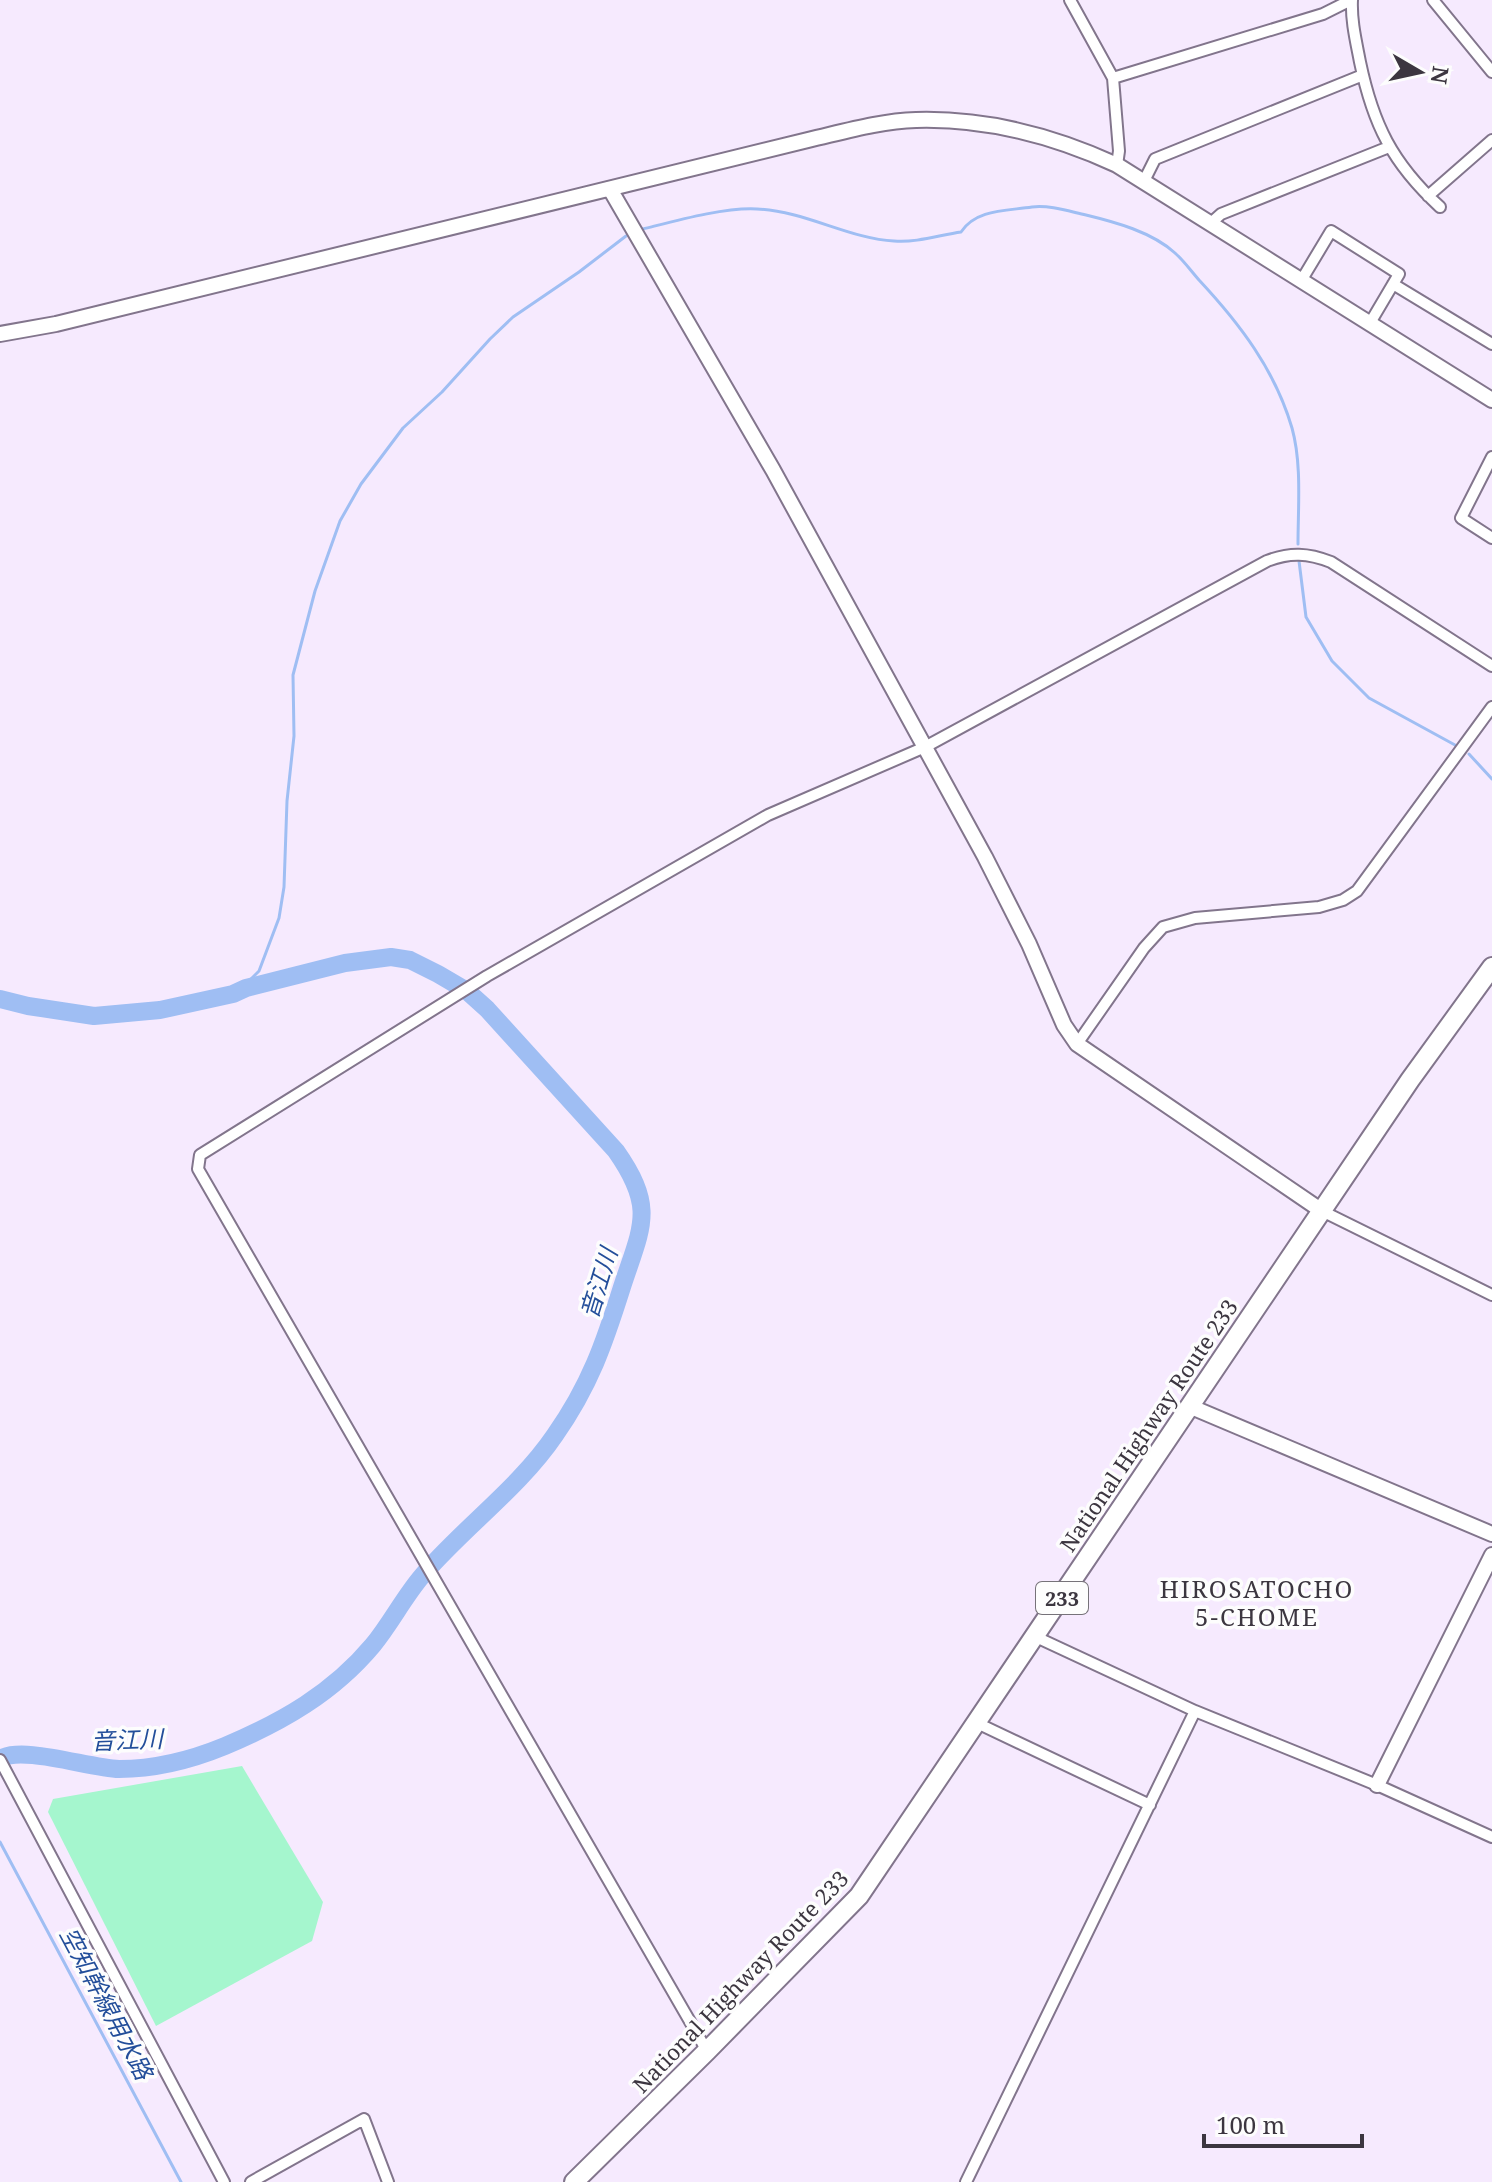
<svg xmlns="http://www.w3.org/2000/svg" width="1492" height="2182" font-family="'Noto Serif','Noto Sans JP',serif">
	<style>
		.pitch { fill: #a5f6ce }
		.lines { fill: none; stroke-linecap: round; stroke-linejoin: round }
		.stream { stroke: #9fbef3; stroke-width: 3 }
		.river { stroke: #9fbef3; stroke-width: 18 }
		.street-casing { stroke: #82758c; stroke-width: 14 }
		.secondary-casing { stroke: #82758c; stroke-width: 18 }
		.highway-casing { stroke: #82758c; stroke-width: 22 }
		.street { stroke: #fff; stroke-width: 10 }
		.secondary { stroke: #fff; stroke-width: 14 }
		.highway { stroke: #fff; stroke-width: 18 }
		.labels { text-anchor: middle; dominant-baseline: central; stroke-width: 7; stroke-linejoin: round; paint-order: stroke }
		.shield { fill: #fdfdfd; stroke: #767279; stroke-width: 2 }
		.shield-label { font-size: 20px; font-weight: bold; fill: #3c3640 }
		.street-label { font-size: 22px; fill: #3c3640; stroke: #fdfdfd }
		.water-label { font-size: 24px; font-style: italic; fill: #234e9a; stroke: #fdfdfd }
		.neighbourhood-label { font-size: 24px; letter-spacing: 2px; fill: #3c3640; stroke: #fdfdfd }
	</style>
	<rect width="100%" height="100%" fill="#f6eafe"/>
	<path class="pitch" d="M242,1766L323,1902L312,1941L156,2026L48,1812L53,1799Z"/>
	<g class="lines">
		<path class="stream" d="M643,229C675,221 725,207 757,209C805,211 850,239 894,241C916,243 940,235 961,232C976,209 1006,211 1032,207C1050,205 1068,211 1086,215C1115,222 1152,232 1175,253C1184,261 1191,271 1199,280C1240,324 1275,370 1292,428C1302,464 1298,507 1298,544
			M1299,561L1306,617L1332,661L1369,698L1455,745
			M1469,754L1492,779
			M246,988L250,980L259,971L279,918L284,887L287,801L294,736L293,675L315,591L340,521L361,484L403,428L442,392L490,339L513,317L579,272L626,236
			M0,1842L181,2182"/>
		<path class="river" d="M0,999L28,1006L94,1016L160,1010L233,994L246,988L345,963L391,957L410,960L438,974L467,991L487,1009L616,1151C656,1208 642,1226 622,1287C604,1344 590,1385 555,1435C519,1488 464,1527 422,1576C404,1597 391,1623 373,1645C333,1693 282,1722 225,1746C191,1760 154,1769 119,1769C89,1768 21,1745 0,1759"/>
		<defs>
			<path id="street" d="M1070,0L1113,78L1119,151L1117,165
				M1352,0C1351,21 1356,41 1360,62C1373,124 1392,163 1440,207
				M1433,0L1492,72
				M1113,78L1323,14L1351,0
				M1144,181L1155,159L1363,75
				M1428,196L1492,140
				M1212,222L1221,214L1389,147
				M1301,281L1331,231L1399,274L1370,323
				M1393,284L1492,344
				M1492,457L1461,518L1492,538
				M1077,1044L1144,948L1163,927L1195,918L1319,907L1343,900L1357,891L1492,707
				M1322,1211L1492,1295
				M1036,1637L1195,1711L1377,1785L1492,1837
				M977,1723L1150,1805
				M0,1760L224,2182
				M707,2051L198,1169L200,1155L487,976L768,815L925,747L1267,561C1290,552 1308,553 1331,562L1492,666
				M251,2182L364,2119L388,2182
				M966,2182L1195,1711"/>
			<path id="secondary" d="M610,189L773,470L985,857L1029,944L1064,1025L1077,1044L1322,1211
				M0,334L56,324L808,140C843,132 880,121 916,120C987,118 1054,136 1117,165L1492,400
				M1189,1406L1492,1534
				M1377,1785L1492,1555"/>
			<path id="highway" d="M574,2182L707,2051L859,1896L1410,1080L1492,967"/>
		</defs>
		<use href="#street" class="street-casing"/>
		<use href="#secondary" class="secondary-casing"/>
		<use href="#highway" class="highway-casing"/>
		<use href="#street" class="street"/>
		<use href="#secondary" class="secondary"/>
		<use href="#highway" class="highway"/>
	</g>
	<g class="labels">
		<rect class="shield" x="1036" y="1582" width="52" height="32" rx="6"/>
		<g class="shield-label">
			<text x="1062" y="1598">233</text>
		</g>
		<g class="street-label">
			<text transform="translate(1148 1425) rotate(-56)">National Highway Route 233</text>
			<text transform="translate(740 1981) rotate(-46)">National Highway Route 233</text>
		</g>
		<g class="water-label">
			<text transform="translate(598 1283) rotate(-73)">音江川</text>
			<text transform="translate(127 1739) rotate(-2)">音江川</text>
			<text transform="translate(107 2003) rotate(62)">空知幹線用水路</text>
		</g>
		<g class="neighbourhood-label">
			<text x="1257" y="1588">HIROSATOCHO<tspan x="1257" dy="28">5-CHOME</tspan></text>
		</g>
	</g>
	<g transform="translate(1420 72) rotate(99)" stroke="#fdfdfd" stroke-width="6" paint-order="stroke">
	<path d="M0-6L14 30L0 20L-14 30Z" fill="#3c3640"/>
	<text y="-12" font-size="22" font-weight="bold" text-anchor="middle" fill="#3c3640">N</text>
	</g>
	<path d="M1204 2134v12h158v-12" fill="none" stroke="#3c3640" stroke-width="4"/>
	<text x="1216" y="2134" font-size="24" fill="#3c3640" stroke="#fdfdfd" stroke-width="6" paint-order="stroke">100 m</text>
</svg>
